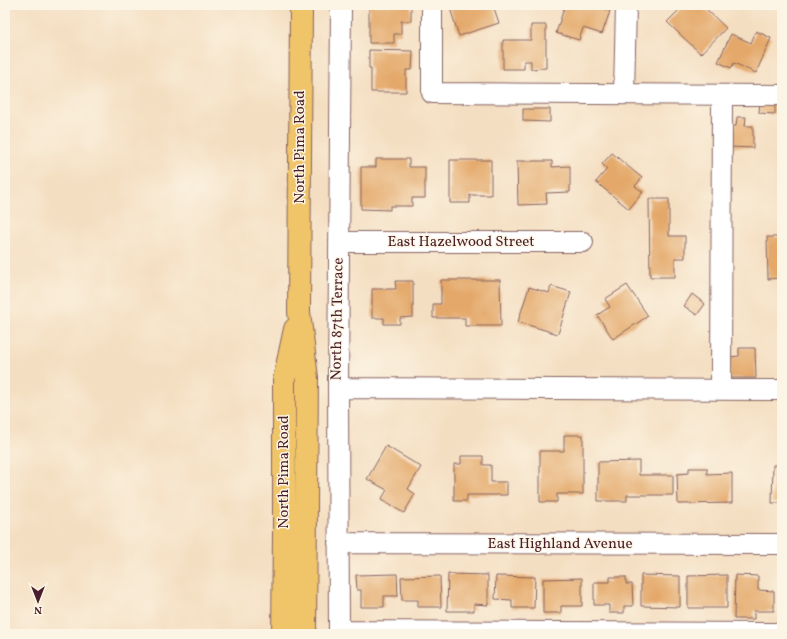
<svg xmlns="http://www.w3.org/2000/svg" width="787" height="639" font-family="Vollkorn,serif">
	<style>
		.building { fill: #e4a96a }
		.lines { fill: none; stroke-linecap: round; stroke-linejoin: round }
		.minor-casing { stroke: #866260; stroke-width: 22 }
		.major-casing { stroke: #866260; stroke-width: 24 }
		.minor { stroke: #fff; stroke-width: 20 }
		.major { stroke: #f0c469; stroke-width: 22 }
		.labels { text-anchor: middle; dominant-baseline: central; stroke-width: 3; stroke-linejoin: round; paint-order: stroke }
		.street-label { font-size: 15px; fill: #4a1f2b; stroke: #fcf5e5 }
	</style>
	<rect width="100%" height="100%" fill="#fcf5e5"/>
	<filter id="ink" filterUnits="userSpaceOnUse"><feTurbulence type="fractalNoise" baseFrequency=".025" numOctaves="2"/><feDisplacementMap in="SourceGraphic" scale="8" xChannelSelector="R" yChannelSelector="G"/><feConvolveMatrix kernelMatrix="1 2 1 2 8 2 1 2 1" color-interpolation-filters="sRGB"/></filter>
	<filter id="wash" filterUnits="userSpaceOnUse"><feTurbulence type="fractalNoise" baseFrequency=".012" numOctaves="4" result="noise"/><feDisplacementMap in="SourceGraphic" scale="16" xChannelSelector="R" yChannelSelector="G"/><feGaussianBlur stdDeviation="0.9" result="paint"/><feColorMatrix in="noise" values="0 0 0 0 0 0 0 0 0 0 0 0 0 0 0 0 0 1.4 0 .05"/><feComposite in="paint" operator="in"/></filter>
	<g filter="url(#wash)">
		<rect width="100%" height="100%" fill="#f4dec1"/>
		<g id="blocks">
			<path class="building" d="M369,5H411V21H401V34H394V43H369Z
				M449,5H493L499,23L459,36Z
				M565,5H593L610,11L602,34L583,28L579,40L556,33Z
				M684,5H702L726,28L701,54L667,22Z
				M531,25H546V68L531,69V61H524V69H503V40H531Z
				M756,31L771,38L756,73L734,63L731,68L718,62L731,34L751,43Z
				M369,50L413,51L412,70H406V92H371V68H369Z
				M760,101H775V114L759,113Z
				M523,109H550V122L523,121Z
				M737,117H746L745,126H753V148L730,147L731,126H736Z
				M612,153L642,178L635,186L643,192L629,209L596,182L607,169L602,164Z
				M376,159H409V167H425V198H412V206H390V210L361,209V167H376Z
				M450,160H491V195H470V203H450Z
				M517,161H552V167L570,166V192L546,193L547,204L518,205Z
				M649,199H669V236H685V258H675V277H650Z
				M767,237H782V278L768,279Z
				M441,280H500L501,326H465V318H433V304H441Z
				M395,281H413V317L400,318V324H384V318H372V289H396Z
				M627,285L648,316L613,339L597,315L610,307L605,299Z
				M551,286L571,292L558,334L518,322L529,287L549,293Z
				M692,294L705,304L697,315L684,306Z
				M739,348H755L756,378H730L729,357L739,356Z
				M564,435H583V494H557V502H540V451H564Z
				M386,446L421,467L408,489L415,494L404,513L381,500L387,490L367,479Z
				M461,456H483V465H491V482H507V495H467V501H454V464H461Z
				M639,461V475H673V495H627V501H598V462Z
				M773,465H782V503H772Z
				M689,468H707V474L732,473V503L678,504L677,474L689,473Z
				M397,574L398,596H384V607H361V590H357L356,575Z
				M448,574L488,575V605L474,604V611H447Z
				M641,575L680,576V607L641,606Z
				M727,575V608H688V576Z
				M735,575L758,576V590L774,591V611H754V619H734Z
				M440,576L441,607H418V600H402L401,577Z
				M496,576L535,577L534,608H512V600L495,599Z
				M610,577H626V584H632L633,606H624V613H609V605H594V582H610Z
				M582,578V606H561V613H543V579Z"/>
		</g>
	</g>
	<g filter="url(#ink)">
		<use href="#blocks" fill-opacity="0" stroke="#866260" stroke-width="1"/>
		<g class="lines">
			<defs>
				<path id="minor" d="M432,5V93L782,95
					M624,94L626,5
					M339,242H583
					M338,388L782,390
					M721,390L722,95
					M338,543L782,544
					M339,631L782,633
					M339,634L338,388L341,5"/>
				<path id="major" d="M301,5L299,312L307,378L305,634
					M283,634L284,534V380L295,329"/>
			</defs>
			<use href="#minor" class="minor-casing"/>
			<use href="#major" class="major-casing"/>
			<use href="#minor" class="minor"/>
			<use href="#major" class="major"/>
		</g>
	</g>
	<g class="labels">
		<g class="street-label">
			<text transform="translate(300 147) rotate(-90)">North Pima Road</text>
			<text x="461" y="242">East Hazelwood Street</text>
			<text transform="translate(338 319) rotate(-89)">North 87th Terrace</text>
			<text transform="translate(284 472) rotate(-90)">North Pima Road</text>
			<text x="560" y="544">East Highland Avenue</text>
		</g>
	</g>
	<rect width="787" height="639" fill="none" stroke="#fcf5e5" stroke-width="20"/>
	<g transform="translate(38 601) rotate(180)" stroke="#fcf5e5" stroke-width="3" paint-order="stroke">
	<path d="M0-3L7 15L0 10L-7 15Z" fill="#4a1f2b"/>
	<text y="-6" font-size="11" font-weight="bold" text-anchor="middle" fill="#4a1f2b">N</text>
	</g>
</svg>
